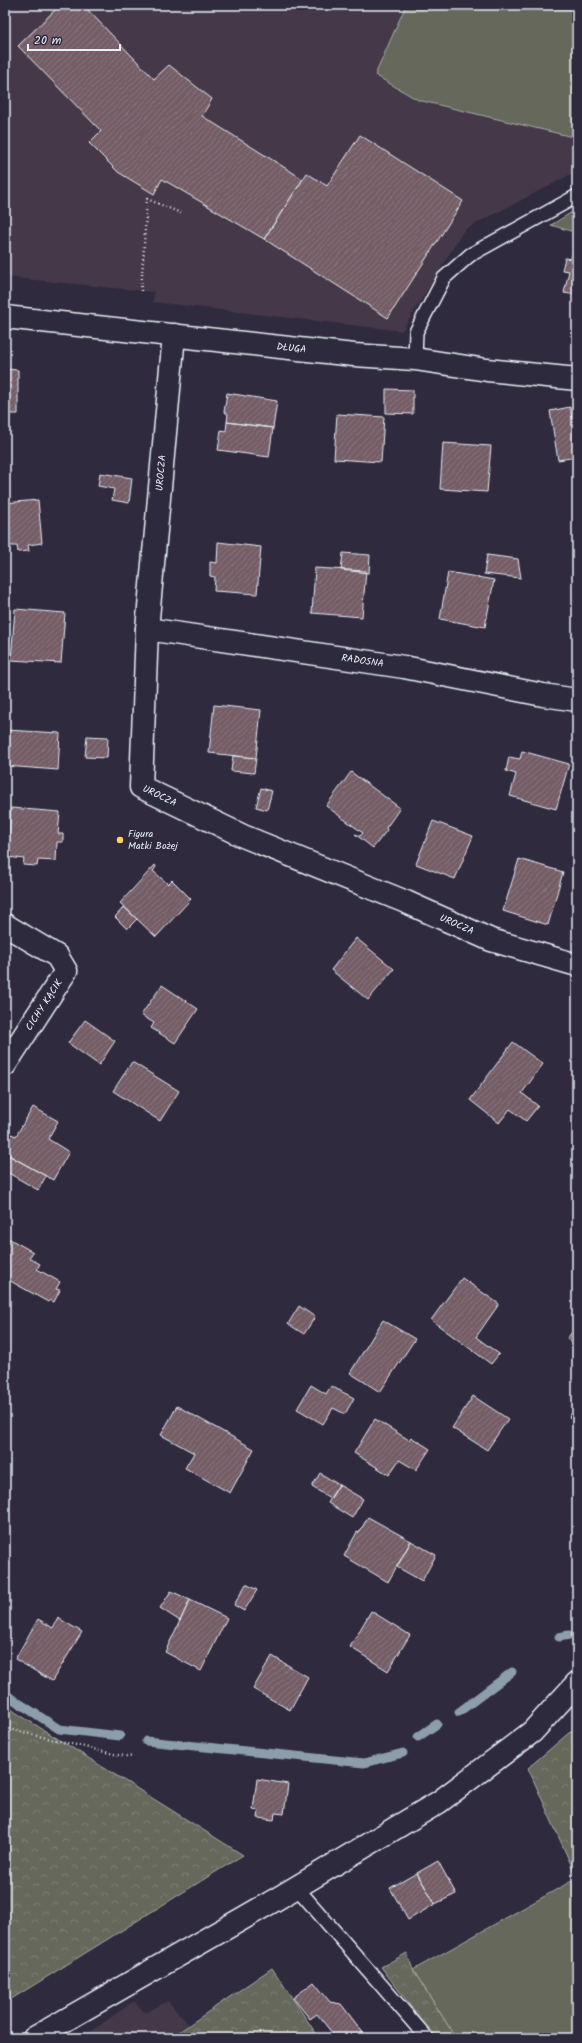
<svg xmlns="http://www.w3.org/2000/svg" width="582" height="2043" font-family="Kalam,sans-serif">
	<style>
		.built { fill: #443949 }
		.grass { fill: #65685a; stroke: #a6aca9 }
		.forest { fill: url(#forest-crowns); stroke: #a6aca9 }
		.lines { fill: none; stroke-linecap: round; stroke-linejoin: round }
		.stream { stroke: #8c9eac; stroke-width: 9 }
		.building { fill: url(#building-hatch); stroke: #e8f1f8 }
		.lane-casing { stroke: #e8f1f8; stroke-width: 16 }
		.street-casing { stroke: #e8f1f8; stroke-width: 25 }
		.secondary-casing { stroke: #e8f1f8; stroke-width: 25 }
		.path { stroke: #e8f1f8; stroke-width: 2.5; stroke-dasharray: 1 3; stroke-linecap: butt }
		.lane { stroke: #2f2a3d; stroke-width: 13 }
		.street { stroke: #2f2a3d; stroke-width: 22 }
		.secondary { stroke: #2f2a3d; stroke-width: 22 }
		.poi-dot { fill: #ffd166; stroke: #2f2a3d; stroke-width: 1.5 }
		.labels { text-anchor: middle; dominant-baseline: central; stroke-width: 3; stroke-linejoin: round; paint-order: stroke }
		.street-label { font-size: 10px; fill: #e8f1f8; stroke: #2f2a3d }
		.poi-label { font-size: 10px; fill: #e8f1f8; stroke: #2f2a3d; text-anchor: start }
	</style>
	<defs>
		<pattern id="forest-crowns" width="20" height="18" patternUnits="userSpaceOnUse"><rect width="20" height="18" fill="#65685a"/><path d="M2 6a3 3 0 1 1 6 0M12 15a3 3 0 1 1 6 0" fill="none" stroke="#7b7e72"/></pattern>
		<pattern id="building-hatch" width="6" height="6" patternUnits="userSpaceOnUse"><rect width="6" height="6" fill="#755d66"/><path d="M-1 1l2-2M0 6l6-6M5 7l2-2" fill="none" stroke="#89757d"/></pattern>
	</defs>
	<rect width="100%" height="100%" fill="#2f2a3d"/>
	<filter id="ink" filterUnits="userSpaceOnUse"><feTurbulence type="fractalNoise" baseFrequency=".025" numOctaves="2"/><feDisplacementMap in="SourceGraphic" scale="8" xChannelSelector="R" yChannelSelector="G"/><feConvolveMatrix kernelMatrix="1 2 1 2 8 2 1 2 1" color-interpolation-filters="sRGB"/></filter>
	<g filter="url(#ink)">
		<path class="built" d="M5,5H577V171L464,230L402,331L153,302L154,292L5,277Z
			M134,2001L145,2013L168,2001L188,2024L170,2038H82Z"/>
		<path class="grass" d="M406,5H577V138L418,100L375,75Z
			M577,209V233L551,225Z
			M577,1878V2038H456L413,1970Z"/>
		<path class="forest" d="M5,1703L15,1712L243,1855L5,2003Z
			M577,1726V1878L528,1768Z
			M407,1953L413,1970L456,2038H435L381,1967Z
			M272,1968L319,2038H170Z"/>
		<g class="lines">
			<path class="stream" d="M559,1637L569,1635
				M5,1694L59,1729L120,1736
				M459,1712L512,1672
				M418,1737L437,1724
				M146,1741L364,1763L403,1753"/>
		</g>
		<path class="building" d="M60,5H83L154,79L169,65L212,99L202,116L303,179L264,239L162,179L154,194L118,172L89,143L101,131L18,46Z
			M360,135L463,201L388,318L264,239L307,173L327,186Z
			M574,247H577V295L564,293L569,271L562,270L565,258L571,259Z
			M5,369L18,370V414H5Z
			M386,389L413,390V414L386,413Z
			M227,393L277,401L273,428L227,422L228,414L224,412Z
			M570,407L572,418L577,417V457L558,460L550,411Z
			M337,414L384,417L381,462L334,459Z
			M227,422L273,428L269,457L218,450L221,430L226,431Z
			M443,443L491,446L487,492L440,489Z
			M100,473L132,478L129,503L112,500L114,489L98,486Z
			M577,494V519H576L573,495Z
			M38,500L42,543L28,545L29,551L18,552L17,546H5V503Z
			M218,542L261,547L257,594L214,591L215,577L210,576V562L217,563Z
			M343,553L370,555L369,573L341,570Z
			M487,555L518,559L521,578L484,574Z
			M315,568L366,571L362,617L312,613Z
			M448,572L494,580L485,627L440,619Z
			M15,609L65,613L61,663L11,660Z
			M214,705L261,710L256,758L209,753Z
			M5,730L60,733L58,770L5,766Z
			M87,736L108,737L107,758L85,757Z
			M522,751L569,764L556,809L510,796L516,774L506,771L509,757L520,759Z
			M233,756L256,758L254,773L231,771Z
			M351,772L400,808L386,828L387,830L373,848L355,834L360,836L363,833L326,806Z
			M261,788L272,791L267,810L256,807Z
			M11,808L60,812L58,834H63V842H57L56,861L38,860L37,866L23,865L24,859L7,857Z
			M433,821L473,836L455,879L416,864Z
			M519,859L563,872L548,925L503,911Z
			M155,865L156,867L153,871L168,884L172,880L191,899L156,937L120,903Z
			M124,907L137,919L127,929L115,917Z
			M356,938L394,969L368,1000L331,970Z
			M162,985L198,1009L175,1043L151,1028L154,1023L141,1015Z
			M85,1020L115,1041L99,1065L68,1043Z
			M513,1042L543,1064L522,1093L538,1106L526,1121L510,1109L499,1123L470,1100Z
			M132,1062L179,1091L160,1121L113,1091Z
			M33,1107L58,1121L48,1139L69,1152L53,1180L5,1153V1144L11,1134L16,1136Z
			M6,1154L46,1176L38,1190L5,1171Z
			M8,1238L33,1252L29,1258L40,1264L37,1269L60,1282L56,1289L60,1290L54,1302L50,1300L48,1302L5,1278V1244Z
			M462,1278L499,1304L476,1337L499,1354L491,1364L431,1320Z
			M299,1306L315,1317L304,1334L288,1324Z
			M383,1320L415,1339L380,1392L350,1373Z
			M577,1325V1346L567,1339Z
			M311,1385L326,1394L331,1386L354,1398L345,1414L333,1408L323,1424L297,1409Z
			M473,1396L508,1419L487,1450L452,1428Z
			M177,1406L254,1449L230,1493L185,1468L194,1453L161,1435Z
			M577,1406V1423L569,1417Z
			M375,1419L409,1440L411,1437L430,1449L416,1470L399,1460L389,1475L354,1453Z
			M320,1473L339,1485L330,1498L312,1487Z
			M339,1485L363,1499L352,1518L328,1503Z
			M368,1517L411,1541L388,1582L344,1556L357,1532L359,1533Z
			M411,1541L436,1555L422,1581L397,1567Z
			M246,1584L257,1590L244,1611L234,1605Z
			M171,1591L190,1600L180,1621L160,1608Z
			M190,1600L227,1618L201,1671L165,1652Z
			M371,1611L410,1635L388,1671L350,1647Z
			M58,1618L82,1632L52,1681L15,1659L38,1619L53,1628Z
			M272,1656L308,1677L290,1710L253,1689Z
			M257,1779L288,1784L284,1814L275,1813L274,1820L258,1818L259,1811L253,1810Z
			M438,1861L456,1894L435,1904L417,1873Z
			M417,1873L435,1904L408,1920L390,1888Z
			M314,1982L330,2002L341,2004L364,2034L359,2038H336L317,2014L310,2019L293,1998Z"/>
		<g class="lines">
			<defs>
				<path id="lane" d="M415,359L416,332L444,278L470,255L577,196
					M297,1888L427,2038"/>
				<g id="street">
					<path id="s1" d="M5,317L354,355L415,359L487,370L577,379"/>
					<path id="s2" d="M174,335L147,629L141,787L243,836L406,902L491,940L577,965"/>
					<path id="s3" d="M147,629L404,667L543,695L577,700"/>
					<path d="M5,925L57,956L66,971L5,1065"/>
				</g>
				<path id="secondary" d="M34,2038L275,1900L439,1802L532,1732L577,1683"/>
			</defs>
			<use href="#lane" class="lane-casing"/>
			<use href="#street" class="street-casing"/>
			<use href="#secondary" class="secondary-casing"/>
			<path class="path" d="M141,291L147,199L183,214
				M5,1728L118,1755L133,1757"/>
			<use href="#lane" class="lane"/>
			<use href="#street" class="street"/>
			<use href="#secondary" class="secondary"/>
		</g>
	</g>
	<circle class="poi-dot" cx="120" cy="840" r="4"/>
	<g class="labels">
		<g class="street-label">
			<text stroke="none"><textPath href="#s1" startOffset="288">DŁUGA</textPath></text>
			<text transform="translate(161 473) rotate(-85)">UROCZA</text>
			<text stroke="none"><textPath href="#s3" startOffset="218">RADOSNA</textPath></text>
			<text stroke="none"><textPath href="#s2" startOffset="474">UROCZA</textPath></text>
			<text stroke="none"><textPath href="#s2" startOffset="798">UROCZA</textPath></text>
			<text transform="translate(44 1005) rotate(-57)">CICHY KĄCIK</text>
		</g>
		<g class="poi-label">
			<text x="128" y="834">Figura<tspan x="128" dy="12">Matki Bożej</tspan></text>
		</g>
	</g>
	<rect width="582" height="2043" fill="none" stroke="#2f2a3d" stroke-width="20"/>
	<rect x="10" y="10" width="562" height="2023" fill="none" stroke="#e8f1f8" stroke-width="1.5" filter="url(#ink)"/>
	<path d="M28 44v6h92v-6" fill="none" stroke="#e8f1f8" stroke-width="2"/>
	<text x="34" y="44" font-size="12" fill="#e8f1f8" stroke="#2f2a3d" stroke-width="3" paint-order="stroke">20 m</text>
</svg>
